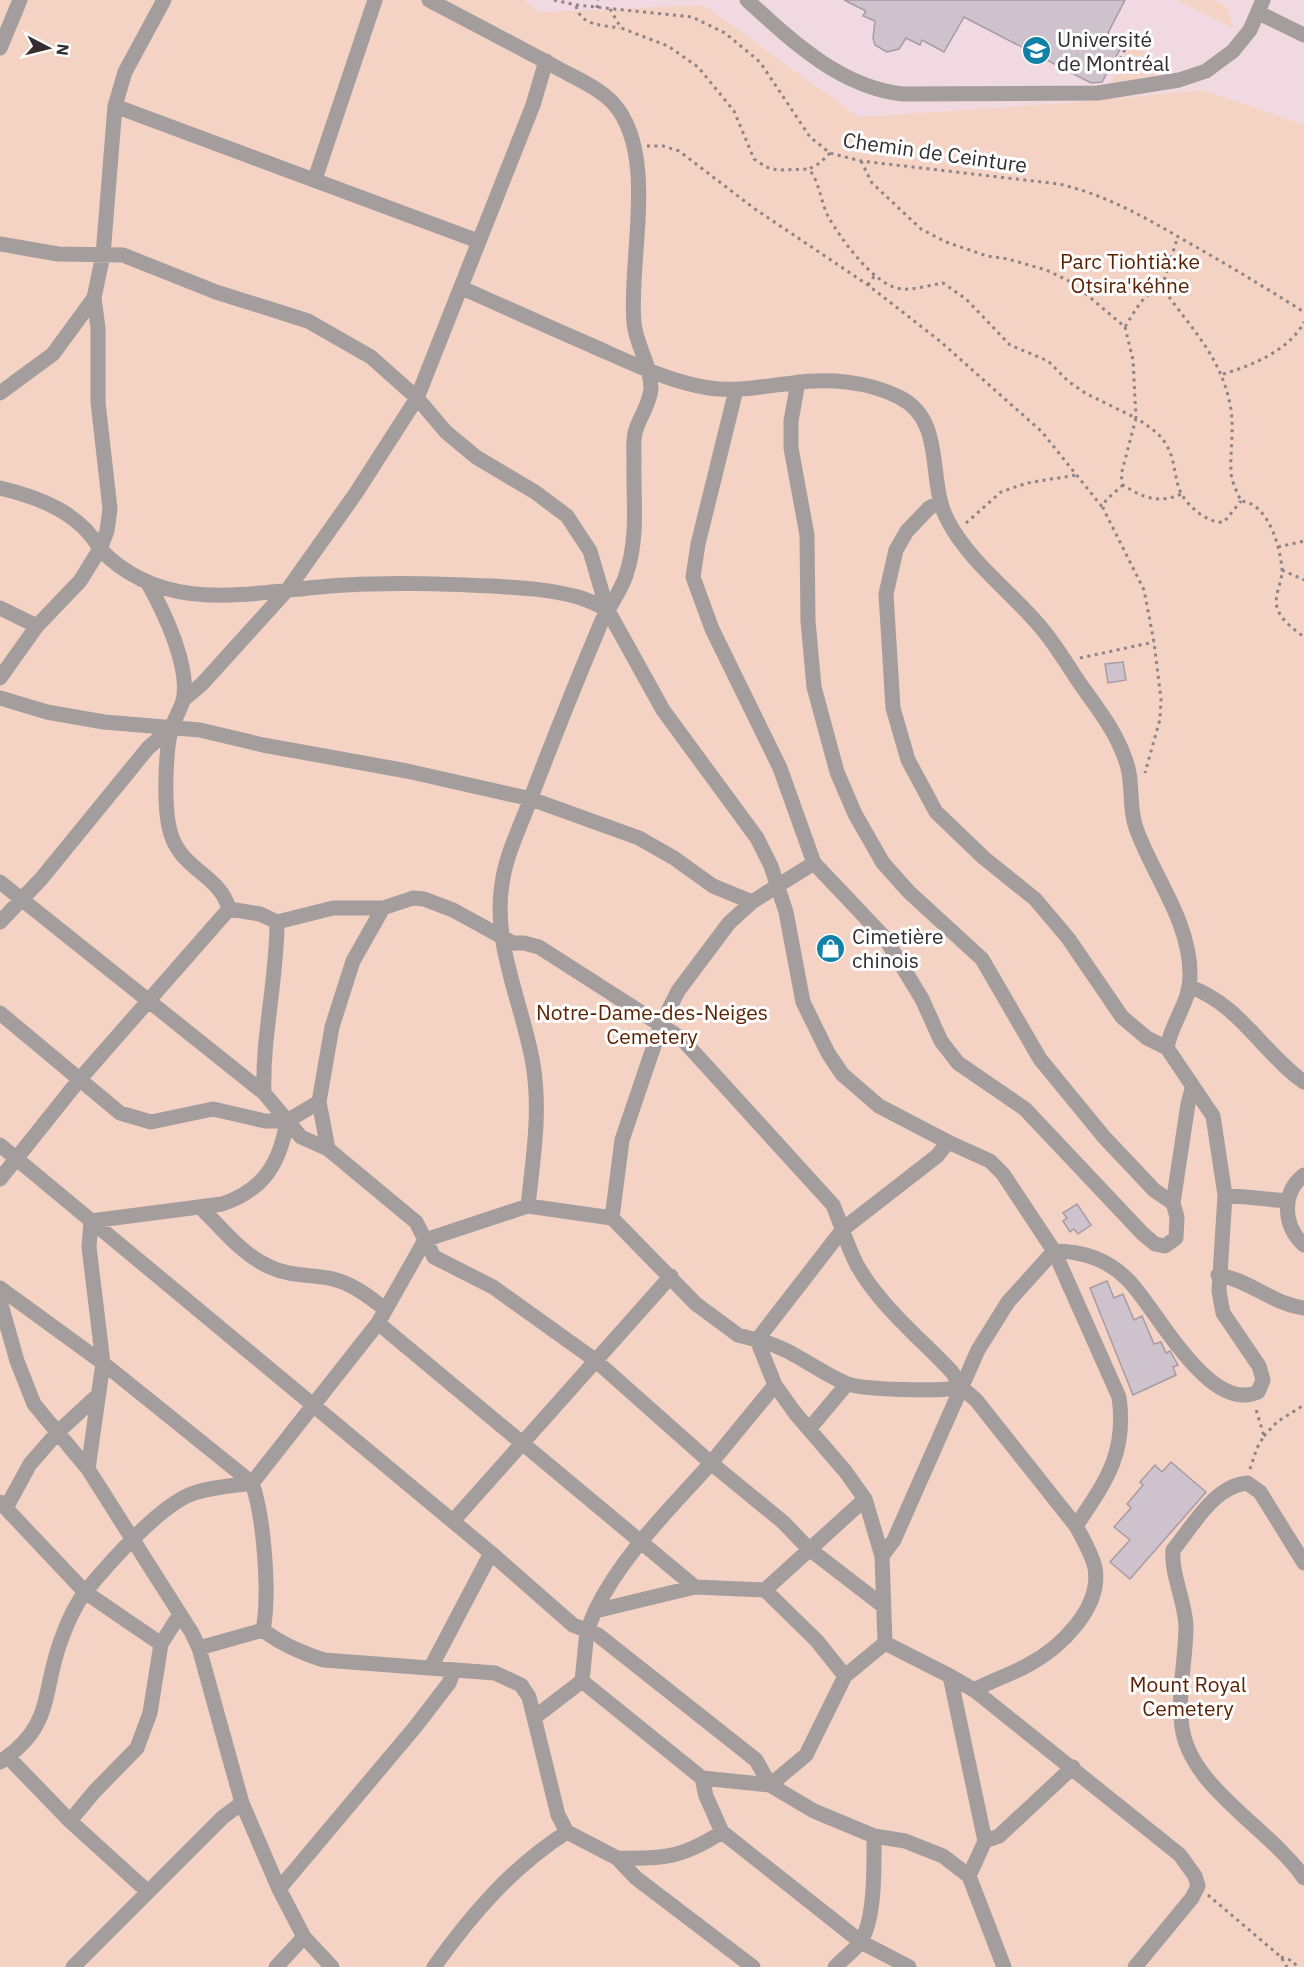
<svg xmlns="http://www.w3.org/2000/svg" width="1304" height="1967" font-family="'IBM Plex Sans',sans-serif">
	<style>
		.built { fill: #f0d9e0 }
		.green { fill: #f4d2c4 }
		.building { fill: #cec3cd; stroke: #a69ba5; stroke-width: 1.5 }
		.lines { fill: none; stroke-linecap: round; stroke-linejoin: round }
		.path { stroke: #8e8488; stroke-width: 3; stroke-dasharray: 3 4.5; stroke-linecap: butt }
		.minor { stroke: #a49d9d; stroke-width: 15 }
		.labels { text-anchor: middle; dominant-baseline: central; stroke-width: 6; stroke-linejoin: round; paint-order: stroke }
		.poi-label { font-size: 21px; fill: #342e30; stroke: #fff; text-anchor: start }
		.street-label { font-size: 21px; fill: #342e30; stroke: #fff }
		.park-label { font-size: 21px; fill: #5d2203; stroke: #fff }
	</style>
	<rect width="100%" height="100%" fill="#f9e9ef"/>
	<path class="built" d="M524,0H1304V124L1203,90L1064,103L859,117L704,5L539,12Z"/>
	<path class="green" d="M0,0H524L539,12L704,5L859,117L1064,103L1203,90L1304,124V1967H0Z
		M1177,0H1214L1227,7L1233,28Z
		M1131,44L1159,61V72L1154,76L1110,83Z"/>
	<path class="building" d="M844,0H1125L1108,33L1124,42L1102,82L1091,83L964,17L944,52L922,40L920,45L906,38L899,49L887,52L875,45L873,38L875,21L863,16L866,11Z
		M1123,662L1126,680L1108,683L1105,664Z
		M1077,1204L1091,1225L1078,1234L1074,1229L1070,1232L1063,1221L1067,1218L1063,1213Z
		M1107,1281L1114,1298L1123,1294L1134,1320L1142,1316L1154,1344L1161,1342L1166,1353L1170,1351L1178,1365L1173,1367L1176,1375L1133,1395L1090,1288Z
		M1171,1462L1206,1492L1130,1579L1110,1562L1130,1540L1114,1527L1131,1508L1127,1504L1143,1485L1140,1482L1155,1465L1162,1472Z"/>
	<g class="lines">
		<path class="path" d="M554,0L576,5L692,17L725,33L760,62L810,137L830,153L861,161L1059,184C1107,195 1146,218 1189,243C1228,265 1266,288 1304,312
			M576,6C581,26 602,25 620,28
			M597,8L598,0
			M610,9L621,28L668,46L698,67L734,111L754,159L766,167L777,170L809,169
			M1120,59L1131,38
			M647,146H663L679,151L755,209L868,285L941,342L1042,432L1103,508
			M830,153L820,163L809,169C820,183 820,200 828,216C840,238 875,287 902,289C915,290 930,285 943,283L966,299L1010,345L1048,361L1068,381L1085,393L1136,418L1121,475L1123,485C1143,498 1159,504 1181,494
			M861,161L872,183L921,229L946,242L987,256L1008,259L1046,270L1073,283L1125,327C1135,311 1144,292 1162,287C1191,329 1223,358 1231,410C1234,431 1230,451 1231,471C1231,481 1237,492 1241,501C1268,503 1280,546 1282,569C1283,582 1272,597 1278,610C1282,621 1295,630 1304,637
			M868,285L875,275
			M1162,287L1178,236
			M1125,327L1133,360L1136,418C1148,426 1160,433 1167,446C1176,461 1174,481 1182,495C1190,508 1209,524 1224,522L1241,501
			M1223,374C1251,366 1290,350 1304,322
			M1123,485L1106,500L1103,508L1144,590L1154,642L1161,699L1160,719L1145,773
			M966,523L1001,492L1027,483L1077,475
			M1278,547L1304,541
			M1282,570L1304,580
			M1080,658L1154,642
			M1264,1436L1277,1422L1304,1405
			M1250,1469L1257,1448L1264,1436L1255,1406
			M1208,1895L1281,1957L1287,1967
			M1281,1957L1293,1961L1297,1967"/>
		<path class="minor" d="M429,0C473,23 517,46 561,70C578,79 600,89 613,103C659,154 628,260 634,323C636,345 651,365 651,388C650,405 639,417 635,433C633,441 634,452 634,460C633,500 639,536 626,575C621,592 608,607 601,623C576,682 553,740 530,800C520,828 506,854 502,884C492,944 523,1005 533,1064C541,1112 533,1158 528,1206
			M747,0C792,41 840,87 903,94L1098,93L1179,80L1206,71L1233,51L1250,30L1263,0
			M1259,13L1304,35
			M0,48L20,0
			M115,106L478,241
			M315,179L375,0
			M0,244L58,254L123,255L216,292L308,321L371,357L417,398L446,432L476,457L535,492L567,516L590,551L607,609C598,605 588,600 578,597C550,589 521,588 492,586C444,584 395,582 346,585C260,589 168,620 100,549L107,531L110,509L98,402V328L94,298L103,255L115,106L125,72L164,0
			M462,288C507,308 551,328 595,347C631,363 670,382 709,388C737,392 765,386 793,383C828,378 867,381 899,397C947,421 926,481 948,521C970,563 1013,593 1043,630C1057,647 1068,666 1081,685C1100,712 1119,735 1128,768C1133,788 1129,809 1136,828C1153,876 1190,921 1190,974C1191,1002 1171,1022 1167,1048
			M798,382L791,421V448L807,535L808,621L814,687L837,772L855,814L883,863L909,892L982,959L1040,1059L1104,1137L1154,1190L1173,1203L1188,1104L1192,1089
			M736,390L698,544L693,577L712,629L780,768L814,863L885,938L922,999L941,1041L958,1063L1025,1109L1143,1234L1155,1244L1165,1246L1176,1238L1177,1217L1173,1203
			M0,393L53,354L94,298
			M0,488C39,497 80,513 100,549L80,581L37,626L0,678
			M939,503L929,508L907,531L896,550L886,594L893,708L908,760L936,812L984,858L1035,899L1068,938L1122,1017L1147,1038L1167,1048L1213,1116L1225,1195L1219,1291L1223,1313L1259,1366L1263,1380L1258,1392C1209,1414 1157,1310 1129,1281C1109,1260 1082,1251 1054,1251L1119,1397C1127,1453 1106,1481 1076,1526L976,1400L961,1387
			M149,585C164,612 191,668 183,701C180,710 175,718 172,727C165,749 164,804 169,827C178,871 219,872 229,909
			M0,608L37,626
			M0,698L47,712L104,722L200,730L263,745L407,771L531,799L639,838L674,858L713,886L752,902L729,923L678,991L661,1025L622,1140L612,1218L696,1304L738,1335L757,1340L775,1385L795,1413L845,1471L865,1499L882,1556
			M183,700L202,684L288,589L356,493L417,398L533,105L546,61
			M0,882L264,1093L301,1137L328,1149
			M752,902L814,863
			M383,908L353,961L332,1027L319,1102L328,1149L416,1222L434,1257L493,1287L595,1360L711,1463C670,1509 622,1555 595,1611
			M0,922L41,879L148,748L171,728
			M1190,987C1238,1003 1264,1054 1304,1082
			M0,1013L120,1113L151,1122L213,1109L265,1121H287C280,1163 264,1190 222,1204L91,1221L89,1247L103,1363L88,1469
			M264,1093C262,1036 277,980 277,922
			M287,1121L319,1102
			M0,1145L491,1553L573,1625L598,1635L756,1760L770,1785L806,1755L845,1676L817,1641L765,1590L695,1587L595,1611L587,1631L582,1681
			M1304,1175C1281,1193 1283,1226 1304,1245
			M0,1179L79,1080L229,909L260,914L277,922L333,908H383L413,898L424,899L453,910L513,943H524L539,947L681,1038L833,1205C841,1224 847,1246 857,1265C880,1306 920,1338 952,1372L961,1387C944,1392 860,1390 845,1383C815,1370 790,1347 757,1340L843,1229L937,1156L948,1142L879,1106L842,1074L828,1053L803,1002L786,912L771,866L757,838L663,710L607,609
			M1225,1195L1287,1201
			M200,1207C221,1227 242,1255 270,1267C291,1277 312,1274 333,1279C353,1284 368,1296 385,1309
			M1218,1275C1250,1280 1272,1304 1304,1308
			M0,1288L103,1363L252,1483C264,1517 270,1594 263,1630L199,1648
			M0,1301L17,1361L34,1404L88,1469L192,1633L199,1648L242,1803L279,1889L304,1937L332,1967
			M378,1323L425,1240L528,1206L612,1218
			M775,1385L711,1463L783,1522L808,1548L882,1605
			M810,1428L847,1384
			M0,1502L85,1592L161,1644
			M6,1508L30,1464L58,1432L99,1394
			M453,1521L671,1276
			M1304,1563L1260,1492L1247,1483C1214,1486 1193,1526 1173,1550C1171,1575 1185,1600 1186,1626C1186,1660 1177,1693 1182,1727C1190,1788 1271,1829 1304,1878
			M765,1590L865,1499
			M263,1630C282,1645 302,1653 324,1660L495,1673L521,1685L529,1697L558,1815L567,1832L617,1858L636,1878L753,1967
			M885,1643L882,1556L894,1540L978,1350L1008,1302L1054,1251L1003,1174L990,1161L948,1142
			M431,1667L491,1553
			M845,1676L885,1643L950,1676L985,1841
			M950,1676L974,1690C992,1681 1011,1674 1028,1665C1060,1648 1102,1608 1095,1568C1092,1554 1083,1539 1076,1526
			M974,1690L1180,1855L1195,1876L1198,1886L1192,1898L1135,1967
			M535,1717L582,1681L702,1778L770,1785L814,1811L874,1836L905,1841L943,1856L969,1876L1004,1967
			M8,1757L70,1821L147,1891
			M0,1762C55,1725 41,1694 61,1640C67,1623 75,1605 86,1591C108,1564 158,1508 189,1495C208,1487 232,1486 252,1483L378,1323L695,1587
			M702,1778L706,1796L722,1832
			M70,1821L94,1792L137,1748L150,1713L161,1644L180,1614
			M617,1858C663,1859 682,1858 722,1832L861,1942L909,1967
			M969,1876L985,1841L999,1836L1073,1767
			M279,1889L416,1726L449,1683L454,1670
			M73,1967L223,1817L242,1803
			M276,1967L304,1937
			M434,1967C471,1915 512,1867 567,1832
			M835,1967C843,1959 852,1952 859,1944C876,1922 874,1863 874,1836"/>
	</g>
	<defs>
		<symbol id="university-disc" viewBox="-11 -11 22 22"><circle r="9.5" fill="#1181a8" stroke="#fff"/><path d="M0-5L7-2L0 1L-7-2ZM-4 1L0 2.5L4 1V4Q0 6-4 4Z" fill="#fff"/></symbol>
		<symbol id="shop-disc" viewBox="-11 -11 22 22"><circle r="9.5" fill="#1181a8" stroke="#fff"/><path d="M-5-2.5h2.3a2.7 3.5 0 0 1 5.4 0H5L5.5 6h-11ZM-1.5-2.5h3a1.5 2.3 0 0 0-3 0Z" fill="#fff"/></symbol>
	</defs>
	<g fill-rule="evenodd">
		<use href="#university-disc" x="1020" y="34" width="33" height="33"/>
		<use href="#shop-disc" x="814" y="932" width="33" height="33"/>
	</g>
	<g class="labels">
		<g class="poi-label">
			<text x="1057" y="39">Université<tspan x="1057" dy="24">de Montréal</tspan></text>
			<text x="852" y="936">Cimetière<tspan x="852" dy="24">chinois</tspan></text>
		</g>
		<g class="street-label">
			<text transform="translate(935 152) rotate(8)">Chemin de Ceinture</text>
		</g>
		<g class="park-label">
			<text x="1130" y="261">Parc Tiohtià:ke<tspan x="1130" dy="24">Otsira'kéhne</tspan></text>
			<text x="652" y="1012">Notre-Dame-des-Neiges<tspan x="652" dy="24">Cemetery</tspan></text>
			<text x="1188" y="1684">Mount Royal<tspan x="1188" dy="24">Cemetery</tspan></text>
		</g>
	</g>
	<g transform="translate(48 48) rotate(97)" stroke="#ffffff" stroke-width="4.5" paint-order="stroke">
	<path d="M0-4.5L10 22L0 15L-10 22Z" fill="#342e30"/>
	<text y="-9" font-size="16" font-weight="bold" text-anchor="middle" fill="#342e30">N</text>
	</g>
</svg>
